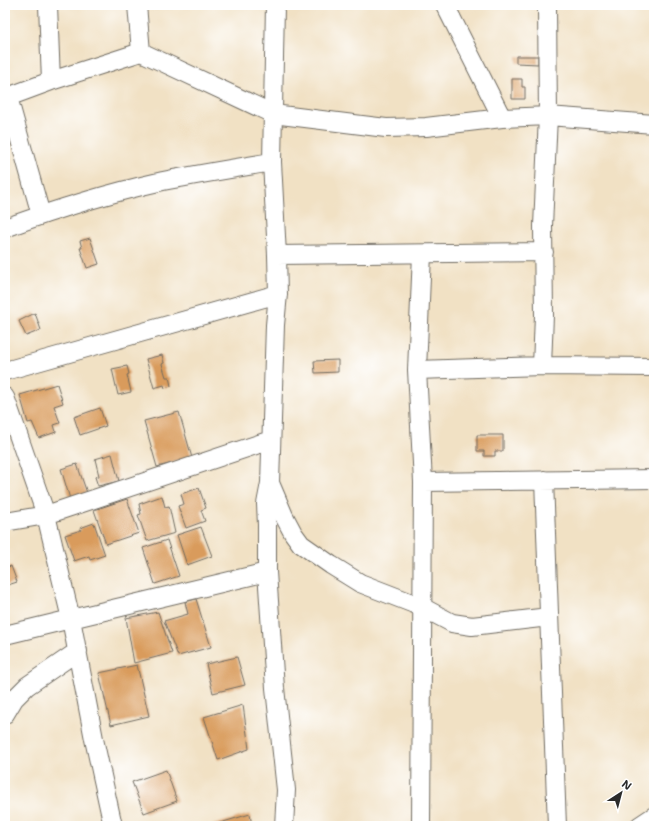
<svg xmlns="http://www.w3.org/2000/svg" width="659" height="831" font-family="'Shantell Sans',sans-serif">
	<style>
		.building { fill: #d99b5c }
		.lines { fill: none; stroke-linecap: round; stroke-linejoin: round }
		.street-casing { stroke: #706b61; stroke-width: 20 }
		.street { stroke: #fff; stroke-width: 18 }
	</style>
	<rect width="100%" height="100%" fill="#fff"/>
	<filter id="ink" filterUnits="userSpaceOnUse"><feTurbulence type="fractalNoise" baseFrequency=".025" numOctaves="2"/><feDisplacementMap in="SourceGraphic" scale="8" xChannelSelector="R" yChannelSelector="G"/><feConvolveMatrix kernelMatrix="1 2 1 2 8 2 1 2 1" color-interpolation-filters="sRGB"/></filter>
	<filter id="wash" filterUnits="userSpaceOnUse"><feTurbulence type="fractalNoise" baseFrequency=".012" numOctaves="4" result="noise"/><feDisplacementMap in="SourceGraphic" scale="16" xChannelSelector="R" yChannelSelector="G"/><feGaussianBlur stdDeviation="0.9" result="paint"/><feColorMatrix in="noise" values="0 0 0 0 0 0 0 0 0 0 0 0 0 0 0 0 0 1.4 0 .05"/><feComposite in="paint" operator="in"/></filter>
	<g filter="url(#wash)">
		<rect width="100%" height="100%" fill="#f1e1c4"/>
		<g id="blocks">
			<path class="building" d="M516,56H538V64L516,63Z
				M512,79H522V87H525V99H512Z
				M90,238L99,264L87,268L80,248H82L80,241Z
				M35,313L41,330L26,336L19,321Z
				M162,355L164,363L162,364L166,377H169L171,386L165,388L164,385L154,388L146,359Z
				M338,360V372L315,373L314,361Z
				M127,366L129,374L127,375L131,392L118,395L112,369Z
				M57,384L63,403L54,406L60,423L54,425L56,432L39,438L32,422L28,423L20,395Z
				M100,408L106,426L80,435L74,417Z
				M179,412L192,458L157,467L144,421Z
				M477,435H503V451H495V456H484V451H477Z
				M112,454L119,481L98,486L95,477L99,476L95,459Z
				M77,464L87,493L70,499L61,469Z
				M199,488L206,508L201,510L205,521L186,528L178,506L184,504L181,494Z
				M162,496L165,507L169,506L175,533L147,541L138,515L141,514L139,504Z
				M127,499L139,533L106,544L94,510Z
				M94,523L105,555L90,560L89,556L74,561L65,535L81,530L80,528Z
				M201,527L212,556L187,565L177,535Z
				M167,540L179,576L155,584L143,548Z
				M11,566L17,582L5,586V568Z
				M196,599L211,647L178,656L164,621L188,614L185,602Z
				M158,612L172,653L134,663L126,618Z
				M237,657L245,685L213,693L206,664Z
				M137,665L149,716L111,725L99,673Z
				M243,705L249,749L218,760L204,717Z
				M166,770L177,801L144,813L132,782Z
				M250,814L252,826H210Z"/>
		</g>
	</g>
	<g filter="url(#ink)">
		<use href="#blocks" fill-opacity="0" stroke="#706b61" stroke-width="1"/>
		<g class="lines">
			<defs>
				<path id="street" d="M48,5L51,81
					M137,5L141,52L273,114L386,128L426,127L502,118L548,116L654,124
					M275,5L272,162L277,255L278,294L275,325L270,483L266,504L267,525V572L275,688L286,790L284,826
					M445,5L502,118
					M8,97L41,215
					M5,98L51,81L141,52
					M5,228C57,209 109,193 163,181C199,174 235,168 272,162
					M277,255L544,252
					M542,366L544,315L543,226L548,116L547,5
					M417,370L542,366L654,367
					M5,371L278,294
					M5,397L46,515L71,619L94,739L113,826
					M544,480L557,826
					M423,482L654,479
					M270,483L284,516L293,533L301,544L331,565L360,583L422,607L452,623L472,626L549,617
					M5,522L46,515L271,440
					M5,635L71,619L267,572
					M5,714L14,699L27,686L78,651
					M421,826L423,482L417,370L422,254
					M639,826L654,816"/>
			</defs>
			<use href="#street" class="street-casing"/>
			<use href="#street" class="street"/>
		</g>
	</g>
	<rect width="659" height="831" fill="none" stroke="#fff" stroke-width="20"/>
	<g transform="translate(621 793) rotate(36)" stroke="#ffffff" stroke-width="3" paint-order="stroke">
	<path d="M0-3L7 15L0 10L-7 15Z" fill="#2b2b2b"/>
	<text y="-6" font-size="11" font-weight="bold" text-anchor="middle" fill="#2b2b2b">N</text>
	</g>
</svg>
